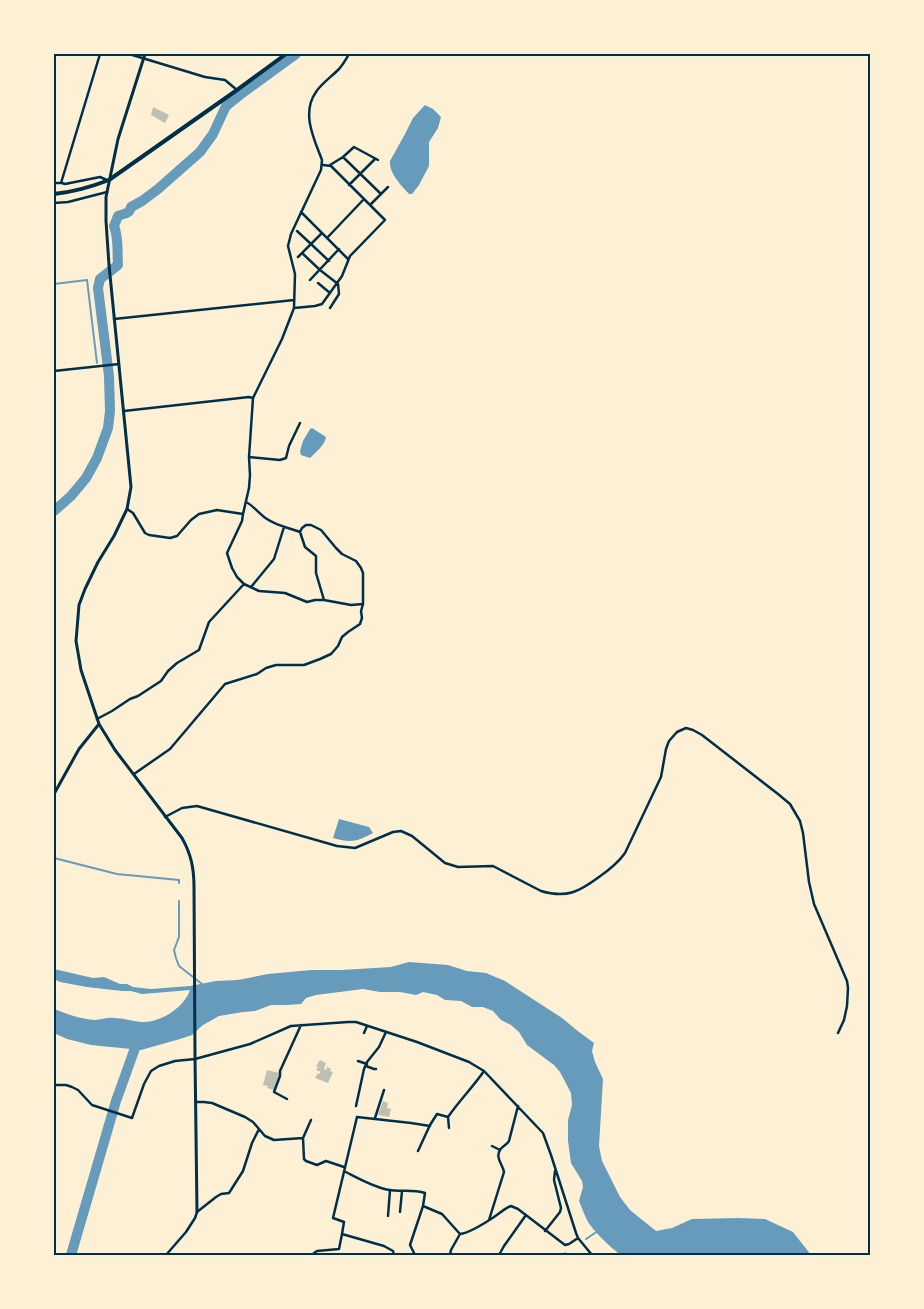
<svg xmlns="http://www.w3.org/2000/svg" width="924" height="1309" font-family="'PT Serif',serif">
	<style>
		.water { fill: #669bbc }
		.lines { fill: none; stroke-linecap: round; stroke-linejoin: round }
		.stream { stroke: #669bbc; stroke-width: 2 }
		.river { stroke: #669bbc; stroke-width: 10 }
		.building { fill: #bec0b2 }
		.minor { stroke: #003049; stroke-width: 2.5 }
		.tertiary { stroke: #003049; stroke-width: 3 }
		.trunk { stroke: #003049; stroke-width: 4 }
		.neatline { fill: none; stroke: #003049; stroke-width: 2 }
	</style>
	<rect width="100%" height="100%" fill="#fdf0d5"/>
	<path class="water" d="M425,105L433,109L441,117L438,128L429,142V166L419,185L412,194H409C401,185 389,174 390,161L405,134L413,118Z
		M312,428L326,437C325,445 316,452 310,458L301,455L300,451L303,441L310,429Z
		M339,819L369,827L373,833C356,842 351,843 333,838Z
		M409,962L448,965L467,971L486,973L505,981L562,1018L579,1032L594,1043L592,1051L595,1062L603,1079L599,1146L602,1161L620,1197L630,1210L656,1231L672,1228L692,1219L738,1218L765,1219L793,1232L811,1255H621C611,1248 593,1231 587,1220C584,1214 582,1208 579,1201L583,1187L582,1181L571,1163L568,1141V1120L572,1105L571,1093L560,1072L554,1065L527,1045L519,1032L511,1025L501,1020L493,1011L483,1007H472L461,1001L445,1000L437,995L423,992L416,995L400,992H380L363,989L316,995L306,998L301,1004L287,1005H271L255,1011L243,1012L219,1016L203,1025L192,1035L180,1039L141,1050L91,1045L67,1039L54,1033V1009C67,1014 80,1019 95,1020C101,1020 108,1017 114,1018C123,1018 132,1021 141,1022C160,1023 184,1008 190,990L142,994L131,991H122L87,987L60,982L54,979V969L93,978L104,977L120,984H127L133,987L151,989L190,986L216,981L238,980L268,974L311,970H342L391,967Z"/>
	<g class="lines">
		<path class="stream" d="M54,284L87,280L97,363
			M54,858L117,874L179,880V883
			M179,901V937L174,950L176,958L179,966L202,984
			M586,1239L598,1231
			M562,1255L565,1253"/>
		<path class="river" d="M54,511L71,496L86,478L97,458L108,428L110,411L109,376L98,288L100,279L118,265C117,252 119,238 114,226L118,216C124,213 129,215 131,207L142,201L158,189L200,152L213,134L226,106L241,94L296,54
			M71,1255L116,1101L139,1037"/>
	</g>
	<path class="building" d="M153,107L169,115L165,123L151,115Z
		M320,1060L326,1063L324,1069L326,1070L327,1067L331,1069L330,1071L333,1072L328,1083L315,1078L318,1073L319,1074L321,1072L316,1070L318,1067L316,1066Z
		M267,1070L279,1073L274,1090L267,1088L268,1086L263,1085Z
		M383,1101L388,1103L387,1108L391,1109L389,1117L378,1115Z"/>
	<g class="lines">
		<path class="minor" d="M129,54L205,77L225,80L237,90
			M349,54C346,59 343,65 338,70C331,77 321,84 316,92C301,113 314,139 322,160L321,170L291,234L288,246L295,274L294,308L282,339L253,398L249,457L250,475L249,488L243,514L242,521L227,553L232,568L237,577L244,584L259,591L285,593L307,602L315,600H324L351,605L363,604
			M343,157L381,194
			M330,165L343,157L354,147L378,160
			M54,183H61L100,54
			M62,183L65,184L100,177L107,180
			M349,185L375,159
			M54,203L68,202L107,192
			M370,205L388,187
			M301,212L348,259
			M297,231L311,244
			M327,238L364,199
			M311,244L329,261
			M302,253L320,270L338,284L339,294L330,308
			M298,257L322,233
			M310,280L339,249
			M318,283L330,293
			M294,308L315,306L322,304L342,276L350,256L385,220L331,166L323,165
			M114,319L294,300
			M54,371L119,364
			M124,411L249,397L253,398
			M249,457L280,460L286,458L289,446L300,423
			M127,509L133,513L145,533L149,535L170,538L177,536L191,520L199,514L217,510L243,514
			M300,532L305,547L316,556V573L324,600
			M251,587L274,559L284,527
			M97,719L112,711L130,699L138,696L161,681L168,671L177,663L199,650L209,622L244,584
			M134,774L170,749L225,684L257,674L266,668L276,665H304L320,659L331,654L338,646L342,637L348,632L360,624L362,618L361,611L363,604V573L361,568L356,561L342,554L336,548L321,530L311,525H306L302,528L300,532C290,528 277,526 267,519C259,514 254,506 246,502
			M165,817L182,808L197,806L337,846L355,848L393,832L401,831L412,836L445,863L458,867L493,866L541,891C567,899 580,891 599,877C609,870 618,863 625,853L661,777L666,749L669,741L677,732L686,728L693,730L702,735L778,794L790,804L800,821L803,833L809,882L814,904L847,981L848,988L847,1006L844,1020L838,1033
			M364,1033L367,1026
			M358,1061L367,1064
			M366,1066L374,1069H376
			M54,1085H66L72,1087L78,1090L92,1105L132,1118L144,1084L151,1071L159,1066L175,1061L195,1059L250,1044L291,1026L348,1022H356L417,1042L469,1062L484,1071L543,1133L551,1155L576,1233L578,1238L592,1255
			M287,1099L274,1092L280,1076V1071L301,1025
			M196,1102H204L212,1103L245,1117L253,1122L265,1136L274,1140L303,1138
			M356,1106L364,1069L367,1062L379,1047L386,1032
			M448,1117L449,1128
			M375,1118L384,1090
			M311,1120L303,1138L304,1159L306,1161L317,1165L326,1161L344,1167
			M492,1146L500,1150
			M418,1151L430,1125L437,1114L448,1117C459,1101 473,1087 484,1071
			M344,1171C358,1178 373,1187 389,1190C401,1192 413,1189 425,1193L423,1206L410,1245L415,1255
			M423,1206L442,1214L460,1234C470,1233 485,1223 494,1217C500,1213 505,1208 511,1206L518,1209L565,1245L569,1244L578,1238
			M400,1212L402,1191
			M388,1216L390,1190
			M489,1220L504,1172C503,1165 495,1158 500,1150C502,1146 507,1145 509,1141L518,1106
			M545,1231L560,1212L561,1208L554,1180L555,1171
			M342,1234L344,1222L333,1218L357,1117L411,1123L430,1126
			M166,1255L186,1232L195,1218L197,1212L216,1197L221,1194L229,1193L243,1171L252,1143L259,1129
			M313,1255L314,1253L317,1251L339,1249L342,1234L384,1246L393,1251L394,1255
			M450,1255L451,1250L460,1234
			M499,1255L504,1246L526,1215"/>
		<path class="tertiary" d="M145,54L118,139L106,197V221L109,265L131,487L127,509L114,536L98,562L85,589L79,605L76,641L81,670L99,724L115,750L182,838C191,854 194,868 194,887L195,1056L197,1212
			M54,794L79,749L99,724"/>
		<path class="trunk" d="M54,194C73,192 91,187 109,180L237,90L286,54"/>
	</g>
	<rect width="924" height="1309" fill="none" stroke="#fdf0d5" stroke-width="110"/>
	<rect x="55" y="55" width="814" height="1199" class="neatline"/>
</svg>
